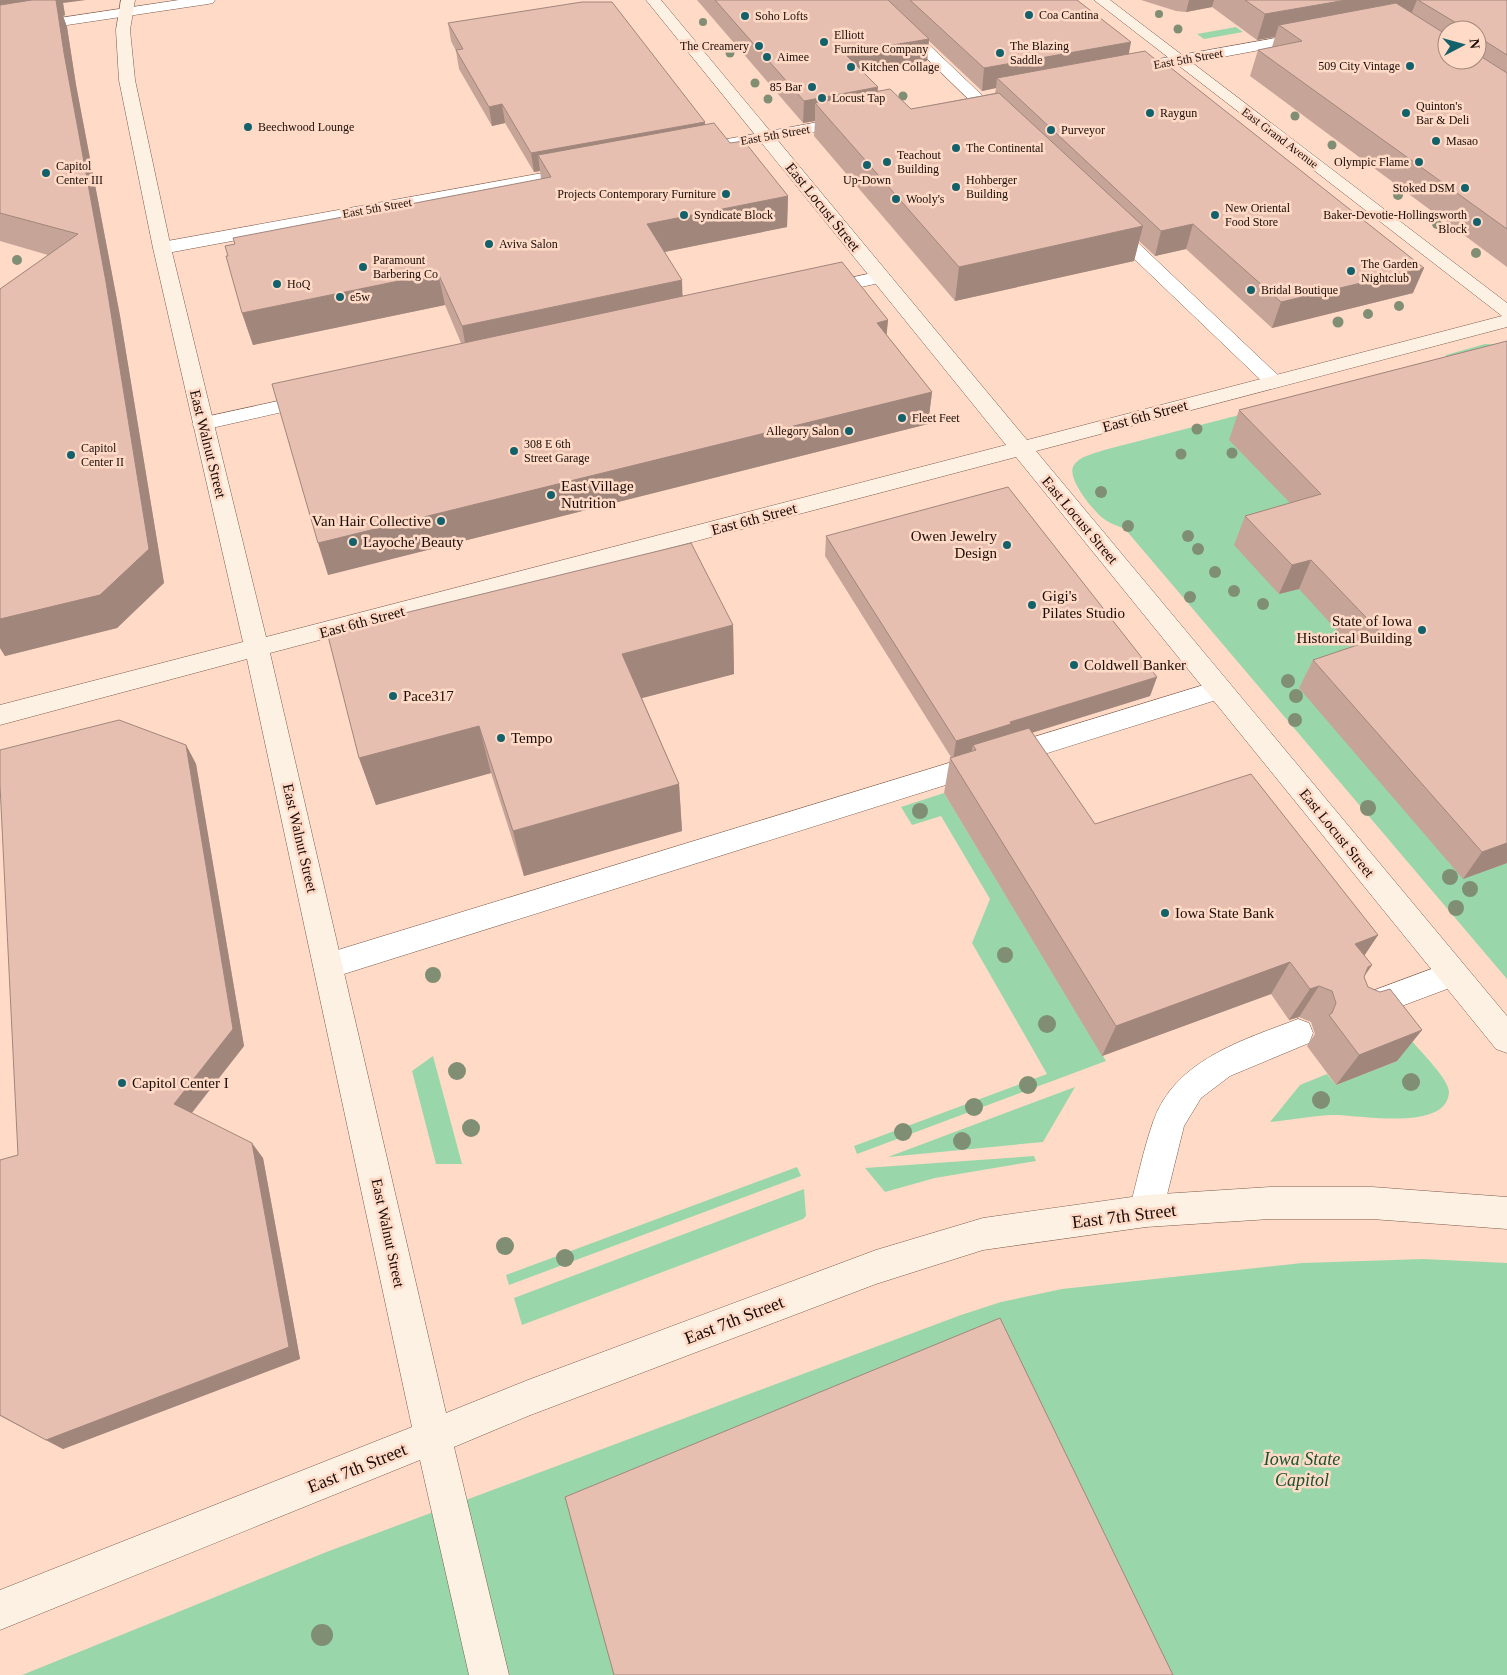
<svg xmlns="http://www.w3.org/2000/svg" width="1507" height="1675" font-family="'Times New Roman',serif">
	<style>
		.green { fill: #99d7ab }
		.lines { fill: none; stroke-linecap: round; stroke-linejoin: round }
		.lane-casing { stroke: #7c5d4c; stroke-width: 1 }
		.street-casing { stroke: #7c5d4c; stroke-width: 1 }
		.secondary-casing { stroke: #7c5d4c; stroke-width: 1 }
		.lane { fill: #fff; fill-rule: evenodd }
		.street { fill: #fff; fill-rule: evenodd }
		.secondary { fill: #fdf1e4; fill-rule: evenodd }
		.tree { fill: #808f74 }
		.wall { fill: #c6a498; fill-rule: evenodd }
		.shaded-wall { fill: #a1867c }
		.building { fill: #e6bfb1; stroke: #a1867c }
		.poi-dot { fill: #13616b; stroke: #ffdac7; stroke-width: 2 }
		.labels { text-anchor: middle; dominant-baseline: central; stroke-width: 5; stroke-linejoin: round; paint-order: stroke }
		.far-poi-label { font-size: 12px; fill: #190d07; stroke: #ffdac7; text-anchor: start }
		.far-street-label { font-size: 12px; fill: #190d07; stroke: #ffdac7 }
		.street-label { font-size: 15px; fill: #190d07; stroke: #ffdac7 }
		.poi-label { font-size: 15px; fill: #190d07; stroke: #ffdac7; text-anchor: start }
		.near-street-label { font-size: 18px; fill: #190d07; stroke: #ffdac7 }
		.near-park-label { font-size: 18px; font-style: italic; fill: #195230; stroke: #ffdac7 }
	</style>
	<rect width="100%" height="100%" fill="#ffdac7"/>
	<path class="green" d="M1236,27L1243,32L1204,39L1197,34Z
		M1485,344L1507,345V979L1125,529C1118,526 1109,523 1104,519C1094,512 1065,477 1074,465C1080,456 1093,454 1104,450L1444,362L1446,355Z
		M944,793L1106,1061L857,1154L854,1146L1047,1074L972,943L990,899L941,816L912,825L901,807Z
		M1411,1040C1419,1050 1449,1079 1449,1092C1447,1133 1356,1114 1331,1115C1311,1116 1290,1120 1270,1122L1300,1085L1327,1074L1336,1085L1397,1061Z
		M433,1056L462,1164H436L412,1071Z
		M1075,1087L1043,1142L888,1157Z
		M1034,1156L1036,1161L935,1178L885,1192L865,1168Z
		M797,1167L801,1176L509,1285L506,1275Z
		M804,1189L806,1216L803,1219L522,1325L514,1298Z
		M1423,1259L1507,1263V1675H22L329,1551L961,1315L1001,1302L1062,1289L1302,1263Z"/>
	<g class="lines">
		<defs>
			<path id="lane" d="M867,0H882L1009,121L1011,124L1009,127H997Z
				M1110,221L1116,222L1281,378L1284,382L1281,386L1274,388L1267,386L1104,230L1101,226L1104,222Z
				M881,271L888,273L890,277L888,281L821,296L814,294L812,290L814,286Z
				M315,393L322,395L325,399L322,403L203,430L196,429L192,424L196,419Z
				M1220,680L1229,682L1233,689L1229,696L328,979L318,975L313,966L318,957L328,953Z
				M1453,961L1463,965L1468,974L1463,983L1359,1022L1348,1018L1344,1009L1348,1000Z
				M1298,1019L1309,1023L1313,1033L1309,1043L1230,1076L1201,1098L1184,1126L1163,1211L1158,1222L1146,1227L1134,1222L1129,1211C1137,1181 1143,1151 1153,1122C1174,1060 1243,1040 1298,1019Z"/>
			<path id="street" d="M179,0H215L213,3L208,4L0,35V27Z
				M1309,32L1314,34L1317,37L1314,40L1125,75L1119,73L1117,70L1119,67L1125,65Z
				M851,116L857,118L859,121L857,124L695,155L689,154L687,150L689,146L695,145Z
				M576,167L582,168L585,172L582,176L162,254L156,252L153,248L156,244L162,242Z"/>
			<path id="secondary" d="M121,0H135L130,30L135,80L171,248L266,637L1006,445L646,0H661L1027,440L1502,316L1094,0H1110L1507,303V327L1036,451L1507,1016V1053L1496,1049L1016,457L270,653L446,1413L528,1380L876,1250L983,1218L1146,1195L1270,1187H1372L1507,1197V1229L1372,1219H1270L1146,1227L983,1250L876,1284L528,1416L454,1447L509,1675H469L420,1460L0,1630V1590L412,1427L247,659L0,725V705L243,642L153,248L119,80L116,30Z"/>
		</defs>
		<use href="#lane" class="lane-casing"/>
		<use href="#street" class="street-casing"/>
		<use href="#secondary" class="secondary-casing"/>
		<use href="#lane" class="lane"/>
		<use href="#street" class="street"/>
		<use href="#secondary" class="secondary"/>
	</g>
	<g class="tree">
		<circle cx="1159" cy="14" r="4"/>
		<circle cx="703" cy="22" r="4"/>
		<circle cx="1178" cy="29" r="4.5"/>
		<circle cx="730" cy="53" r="4.5"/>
		<circle cx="755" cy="83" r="4.5"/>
		<circle cx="903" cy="96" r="4.5"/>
		<circle cx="768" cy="99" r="4.5"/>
		<circle cx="1295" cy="116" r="4.5"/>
		<circle cx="1332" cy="145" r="4.5"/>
		<circle cx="1398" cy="195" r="5"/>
		<circle cx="1437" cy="224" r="5"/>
		<circle cx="1476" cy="253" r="5"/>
		<circle cx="17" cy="260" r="5"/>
		<circle cx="1399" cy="306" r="5"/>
		<circle cx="1368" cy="314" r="5"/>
		<circle cx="1338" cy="322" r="5.5"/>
		<circle cx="1197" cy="429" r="5.5"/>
		<circle cx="1232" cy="453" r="5.5"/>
		<circle cx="1181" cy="454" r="5.5"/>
		<circle cx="1101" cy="492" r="6"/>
		<circle cx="1128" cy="526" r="6"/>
		<circle cx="1188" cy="536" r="6"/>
		<circle cx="1198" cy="549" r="6"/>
		<circle cx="1215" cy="572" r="6"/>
		<circle cx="1234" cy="591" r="6"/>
		<circle cx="1190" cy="597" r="6"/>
		<circle cx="1263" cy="604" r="6"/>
		<circle cx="1288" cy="681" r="7"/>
		<circle cx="1296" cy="696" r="7"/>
		<circle cx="1295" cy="720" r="7"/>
		<circle cx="1368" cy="808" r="8"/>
		<circle cx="920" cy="811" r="8"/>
		<circle cx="1450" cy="877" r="8"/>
		<circle cx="1470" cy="889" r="8"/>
		<circle cx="1456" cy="908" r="8"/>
		<circle cx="1005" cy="955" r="8"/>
		<circle cx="433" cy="975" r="8"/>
		<circle cx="1047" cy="1024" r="9"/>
		<circle cx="457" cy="1071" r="9"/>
		<circle cx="1411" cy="1082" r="9"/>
		<circle cx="1028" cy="1085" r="9"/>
		<circle cx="1321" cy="1100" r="9"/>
		<circle cx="974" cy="1107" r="9"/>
		<circle cx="471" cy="1128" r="9"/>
		<circle cx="903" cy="1132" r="9"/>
		<circle cx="962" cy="1141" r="9"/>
		<circle cx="505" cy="1246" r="9"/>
		<circle cx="565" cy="1258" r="9"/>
		<circle cx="322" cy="1635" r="11"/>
	</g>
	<path class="wall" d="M0,0L63,3L65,15L63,16L67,27L76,85L120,316L164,583L117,628L5,656L0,648V289L48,255L0,241Z
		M697,0H1077L1129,54L1413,293L1272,328L1186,249L1155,256L1139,241L1134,261L955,301L814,136L815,121L803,123ZM929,41L982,91L996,88L995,93L911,109L878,91L863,72L927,61Z
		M1141,0H1507V267L1250,76L1258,50L1272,47L1275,37L1257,40L1212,7L1186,12L1176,11ZM1447,30H1477V60H1447Z
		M448,23L705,122V125L730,143L788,196L787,227L665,252L683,296L888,320L886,334L932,392L928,424L328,575L461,343L445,305L253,345L242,313L541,179L540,171L534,172L505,123L492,126L459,69L456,51L451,41Z
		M1507,341V863L1463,879L1299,688L1313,660L1352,647L1299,589L1279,594L1234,545L1245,516L1290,503L1229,440L1239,410Z
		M826,536L1157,677L1150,696L1032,733L1095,824L1378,935L1364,956L1372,965L1364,977L1368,987L1422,1030L1397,1061L1336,1085L1307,1046L1315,1034L1311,1022L1299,1017L1289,1020L1271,994L1102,1056L944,793L950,758L951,757L825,556Z
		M733,625L734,674L642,698L679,784L682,831L524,876L491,773L376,805L359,758Z
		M186,745L196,764L244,1046L192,1113L263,1158L300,1359L63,1449L0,1416V1160L18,1155Z"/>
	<path class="shaded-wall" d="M0,0H86L63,3L65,15L63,16L67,27L76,85L120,316L164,583L117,628L5,656L0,648V619L106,282L0,25Z
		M1189,0H1214L1212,7L1186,12Z
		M1346,0H1417L1412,12L1292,34L1279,25L1275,37L1257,40L1265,14Z
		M929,39L927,61L843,75L844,53Z
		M1131,42L1127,64L997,78L996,88L982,91L984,68Z
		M878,87L876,110L815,103V121L803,123L804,101Z
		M502,104L505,123L492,126L489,107Z
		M705,122V141L538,155L540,171L534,172L531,153Z
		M788,196L787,227L649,255L647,224Z
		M1193,224L1186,249L1155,256L1161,231Z
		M1143,226L1134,261L955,301L959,267Z
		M1424,268L1413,293L1272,328L1281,302Z
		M438,273L445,305L253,345L242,313Z
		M682,280L683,312L468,359L462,326Z
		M888,320L885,352L877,323Z
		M932,392L928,424L328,575L318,543Z
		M1311,560L1299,589L1279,594L1292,565Z
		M733,625L734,674L627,702L622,654Z
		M1157,677L1150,696L976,750L973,745L971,754L953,760L956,741L1010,722Z
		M479,726L491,773L376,805L359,758Z
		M186,745L196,764L244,1046L186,1120L174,1104Z
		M679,784L682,831L524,876L513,831Z
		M1507,843V863L1463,879L1482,852Z
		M1378,935L1356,968L1355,944Z
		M1290,962L1271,994L1102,1056L1116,1026Z
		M1372,965L1349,997L1368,967Z
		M1319,986L1299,1017L1289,1020L1310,989Z
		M1422,1030L1397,1061L1336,1085L1359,1055Z
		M252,1143L263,1158L300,1359L63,1449L46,1440Z"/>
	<path class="building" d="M32,0H56L64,53L106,282L149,549L100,595L0,619V289L78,234L0,213V5Z
		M715,0H888L929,39L844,53L878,87L804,101Z
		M910,0H1077L1131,42L984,68Z
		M1245,0H1346L1265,14Z
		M1418,0H1507V55L1477,36V30H1459L1458,24Z
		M582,2H612L705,122L531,153L502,104L489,107L456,50L463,49L448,23Z
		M1396,3L1447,35V60H1477V54L1507,73V229L1258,50L1302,41L1279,25Z
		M1145,51L1166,68H1171L1424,268L1281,302L1193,224L1161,231L997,78Z
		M890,89L911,109L999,93L1143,226L959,267L815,103Z
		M714,123L730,143L744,141L788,196L647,224L682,280L462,326L438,273L242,313L226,256H228L225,246L235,244L233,238L551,177L538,155Z
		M842,262L888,320L877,323L932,392L318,543L272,384Z
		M1507,341V843L1482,852L1313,660L1384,636L1311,560L1292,565L1245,516L1321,494L1239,410Z
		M1008,487L1157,677L1010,722L1011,724L956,741L826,536Z
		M691,543L733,625L622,654L679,784L513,831L479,726L359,758L327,632Z
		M119,720L186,745L233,1029L174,1104L252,1143L289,1347L46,1440L0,1415V1160L18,1155L0,785V750Z
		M1029,728L1095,824L1251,774L1378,935L1355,944L1372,965L1368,967L1364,977L1368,987L1380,992L1390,989L1422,1030L1359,1055L1329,1015L1332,1013L1336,1003L1332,991L1319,986L1310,989L1290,962L1116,1026L950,758L976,750L973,745Z
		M1000,1318L1173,1675H614L565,1497Z"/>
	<g class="poi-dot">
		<circle cx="1029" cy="15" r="5"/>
		<circle cx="745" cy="16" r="5"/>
		<circle cx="824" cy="42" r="5"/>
		<circle cx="759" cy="46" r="5"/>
		<circle cx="1000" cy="53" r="5"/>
		<circle cx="767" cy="57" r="5"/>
		<circle cx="1410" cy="66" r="5"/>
		<circle cx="851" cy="67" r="5"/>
		<circle cx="812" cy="87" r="5"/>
		<circle cx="822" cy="98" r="5"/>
		<circle cx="1150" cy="113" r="5"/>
		<circle cx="1406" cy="113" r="5"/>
		<circle cx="248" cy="127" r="5"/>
		<circle cx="1051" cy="130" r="5"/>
		<circle cx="1436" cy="141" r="5"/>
		<circle cx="956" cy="148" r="5"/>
		<circle cx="887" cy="162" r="5"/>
		<circle cx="1419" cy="162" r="5"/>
		<circle cx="867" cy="165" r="5"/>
		<circle cx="46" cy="173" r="5"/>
		<circle cx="956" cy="187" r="5"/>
		<circle cx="1465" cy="188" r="5"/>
		<circle cx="726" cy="194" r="5"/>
		<circle cx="896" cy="199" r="5"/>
		<circle cx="684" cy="215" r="5"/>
		<circle cx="1215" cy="215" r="5"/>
		<circle cx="1477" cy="222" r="5"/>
		<circle cx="489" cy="244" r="5"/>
		<circle cx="363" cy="267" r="5"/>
		<circle cx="1351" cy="271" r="5"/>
		<circle cx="277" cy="284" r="5"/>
		<circle cx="1251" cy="290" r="5"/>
		<circle cx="340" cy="297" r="5"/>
		<circle cx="902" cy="418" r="5"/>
		<circle cx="849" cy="431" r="5"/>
		<circle cx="514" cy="451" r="5"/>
		<circle cx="71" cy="455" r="5"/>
		<circle cx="551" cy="495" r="5"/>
		<circle cx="441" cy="521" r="5"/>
		<circle cx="353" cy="542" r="5"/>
		<circle cx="1007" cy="545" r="5"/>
		<circle cx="1032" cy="605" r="5"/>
		<circle cx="1422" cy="630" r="5"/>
		<circle cx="1074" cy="665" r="5"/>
		<circle cx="393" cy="696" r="5"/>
		<circle cx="501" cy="738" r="5"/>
		<circle cx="1165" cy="913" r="5"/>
		<circle cx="122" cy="1083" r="5"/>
	</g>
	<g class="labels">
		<g class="far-poi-label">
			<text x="1039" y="15">Coa Cantina</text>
			<text x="755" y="16">Soho Lofts</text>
			<text x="834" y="35">Elliott<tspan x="834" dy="14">Furniture Company</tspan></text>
			<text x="749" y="46" text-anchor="end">The Creamery</text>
			<text x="1010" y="46">The Blazing<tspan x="1010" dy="14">Saddle</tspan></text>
			<text x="777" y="57">Aimee</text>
			<text x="1400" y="66" text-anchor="end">509 City Vintage</text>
			<text x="861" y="67">Kitchen Collage</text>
			<text x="802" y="87" text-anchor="end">85 Bar</text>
			<text x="832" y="98">Locust Tap</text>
			<text x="1416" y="106">Quinton's<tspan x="1416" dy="14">Bar &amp; Deli</tspan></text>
			<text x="1160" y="113">Raygun</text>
			<text x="258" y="127">Beechwood Lounge</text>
			<text x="1061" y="130">Purveyor</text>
			<text x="1446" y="141">Masao</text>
			<text x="966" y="148">The Continental</text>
			<text x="897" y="155">Teachout<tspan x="897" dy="14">Building</tspan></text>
			<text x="1409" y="162" text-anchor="end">Olympic Flame</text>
			<text x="56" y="166">Capitol<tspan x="56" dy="14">Center III</tspan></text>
			<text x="867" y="180" text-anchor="middle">Up-Down</text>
			<text x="966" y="180">Hohberger<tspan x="966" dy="14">Building</tspan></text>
			<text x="1455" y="188" text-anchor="end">Stoked DSM</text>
			<text x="716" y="194" text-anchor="end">Projects Contemporary Furniture</text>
			<text x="906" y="199">Wooly's</text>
			<text x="1225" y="208">New Oriental<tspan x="1225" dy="14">Food Store</tspan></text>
			<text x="694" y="215">Syndicate Block</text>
			<text x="1467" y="215" text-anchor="end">Baker-Devotie-Hollingsworth<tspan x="1467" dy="14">Block</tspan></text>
			<text x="499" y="244">Aviva Salon</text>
			<text x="373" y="260">Paramount<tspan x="373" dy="14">Barbering Co</tspan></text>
			<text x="1361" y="264">The Garden<tspan x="1361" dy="14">Nightclub</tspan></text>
			<text x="287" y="284">HoQ</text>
			<text x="1261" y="290">Bridal Boutique</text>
			<text x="350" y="297">e5w</text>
			<text x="912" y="418">Fleet Feet</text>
			<text x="839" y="431" text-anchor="end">Allegory Salon</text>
			<text x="524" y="444">308 E 6th<tspan x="524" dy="14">Street Garage</tspan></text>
			<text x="81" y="448">Capitol<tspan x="81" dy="14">Center II</tspan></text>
		</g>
		<g class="far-street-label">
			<text transform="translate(1188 59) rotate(-10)">East 5th Street</text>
			<text transform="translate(775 135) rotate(-10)">East 5th Street</text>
			<text transform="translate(1280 138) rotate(37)">East Grand Avenue</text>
			<text transform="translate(377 208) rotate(-10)">East 5th Street</text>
		</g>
		<g class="street-label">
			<text transform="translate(823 207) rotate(51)">East Locust Street</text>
			<text transform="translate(1145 416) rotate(-15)">East 6th Street</text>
			<text transform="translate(208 444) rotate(76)">East Walnut Street</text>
			<text transform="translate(754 519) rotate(-15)">East 6th Street</text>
			<text transform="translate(1080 520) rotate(50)">East Locust Street</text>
			<text transform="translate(362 622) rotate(-15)">East 6th Street</text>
			<text transform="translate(1337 833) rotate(51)">East Locust Street</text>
			<text transform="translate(300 838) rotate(77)">East Walnut Street</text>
			<text transform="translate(388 1233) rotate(78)">East Walnut Street</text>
		</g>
		<g class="poi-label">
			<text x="561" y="486">East Village<tspan x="561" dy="17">Nutrition</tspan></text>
			<text x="431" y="521" text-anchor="end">Van Hair Collective</text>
			<text x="997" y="536" text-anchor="end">Owen Jewelry<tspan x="997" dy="17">Design</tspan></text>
			<text x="363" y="542">Layoche' Beauty</text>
			<text x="1042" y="596">Gigi's<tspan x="1042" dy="17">Pilates Studio</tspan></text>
			<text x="1412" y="621" text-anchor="end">State of Iowa<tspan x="1412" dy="17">Historical Building</tspan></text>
			<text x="1084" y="665">Coldwell Banker</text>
			<text x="403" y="696">Pace317</text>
			<text x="511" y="738">Tempo</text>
			<text x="1175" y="913">Iowa State Bank</text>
			<text x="132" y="1083">Capitol Center I</text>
		</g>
		<g class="near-street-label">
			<text transform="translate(1124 1216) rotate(-7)">East 7th Street</text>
			<text transform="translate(734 1320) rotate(-21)">East 7th Street</text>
			<text transform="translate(357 1468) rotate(-22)">East 7th Street</text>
		</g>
		<g class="near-park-label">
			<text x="1302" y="1459">Iowa State<tspan x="1302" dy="21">Capitol</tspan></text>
		</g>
	</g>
	<g transform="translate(1462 45) rotate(84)"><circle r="24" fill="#ffdac7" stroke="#a3887a"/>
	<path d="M0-4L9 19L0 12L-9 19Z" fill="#13616b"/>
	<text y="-8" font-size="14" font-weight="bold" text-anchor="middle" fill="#190d07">N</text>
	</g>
</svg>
